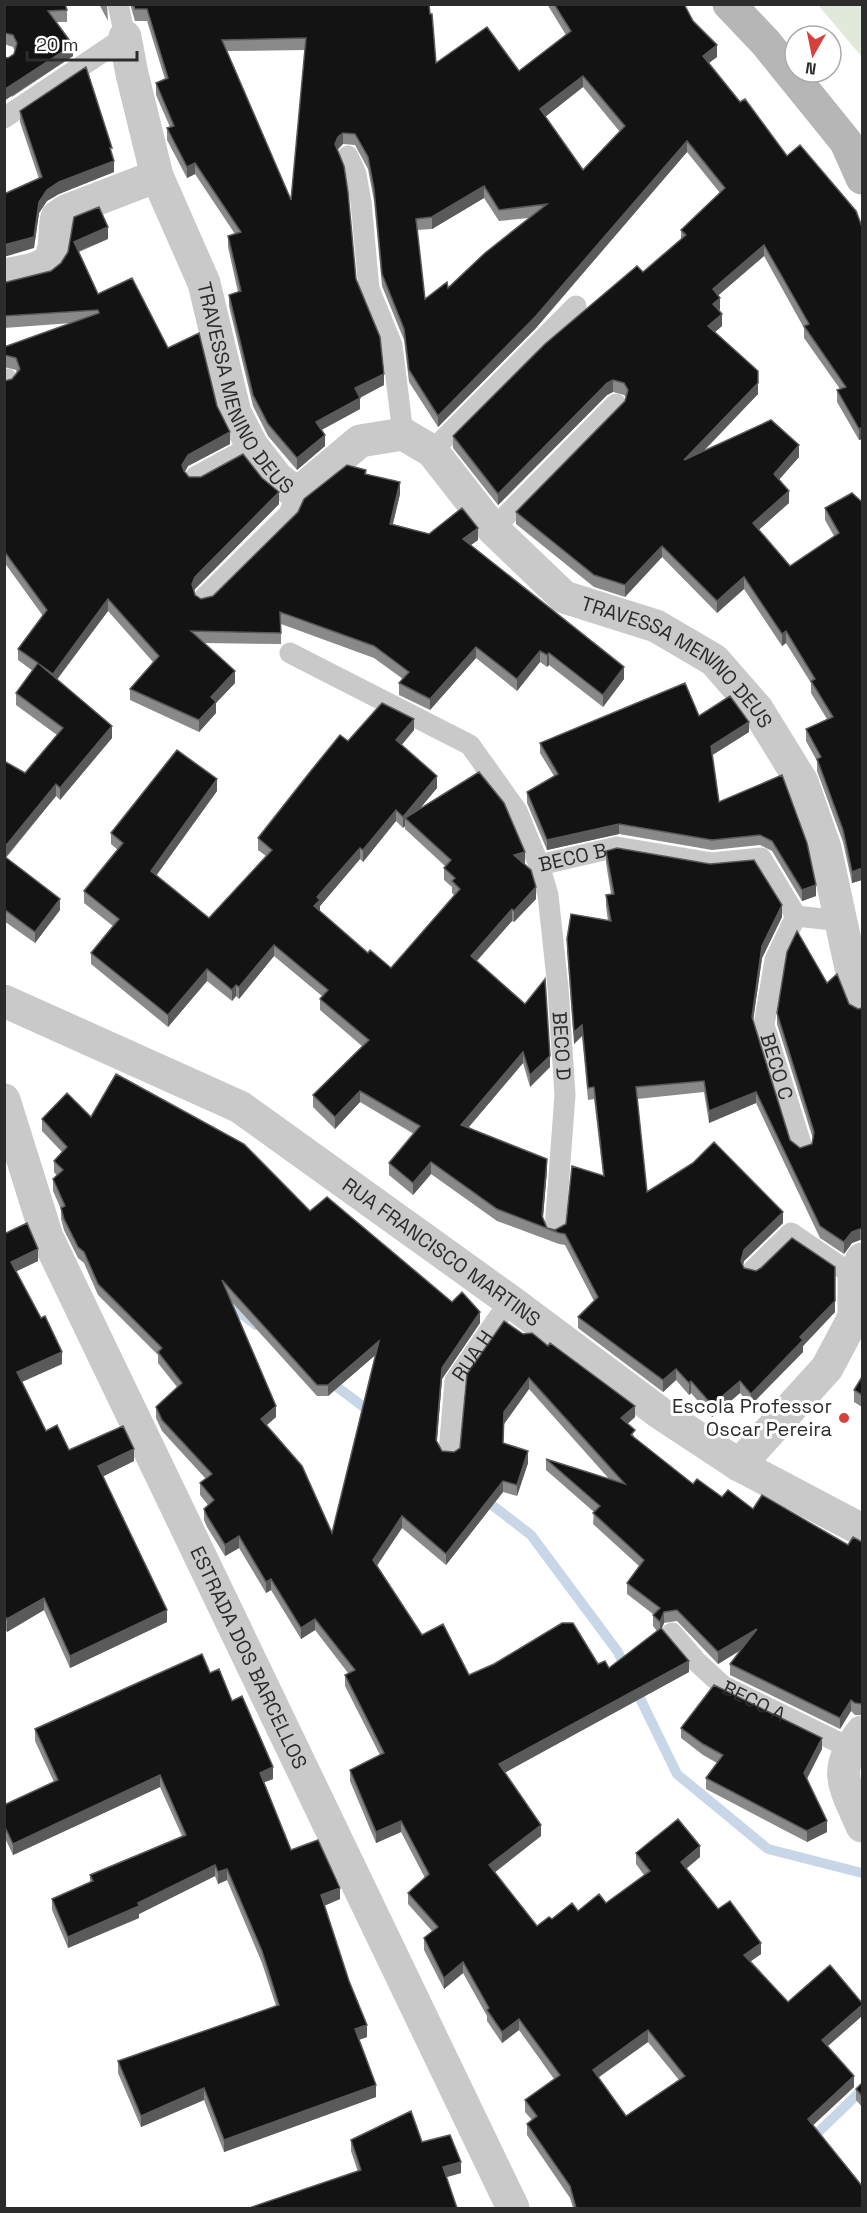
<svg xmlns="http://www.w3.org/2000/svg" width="867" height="2213" font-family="'Space Grotesk',sans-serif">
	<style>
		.green { fill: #e0e9da }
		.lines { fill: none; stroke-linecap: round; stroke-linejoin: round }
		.stream { stroke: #c8d7e7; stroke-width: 10 }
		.service { stroke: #c9c9c9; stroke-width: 21 }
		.minor { stroke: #c9c9c9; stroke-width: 33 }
		.secondary { stroke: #b6b6b6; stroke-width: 33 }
		.wall { fill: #898989; fill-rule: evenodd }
		.shaded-wall { fill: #5a5a5a }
		.building { fill: #131313; stroke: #5a5a5a; stroke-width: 1.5; fill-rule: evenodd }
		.poi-dot { fill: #d6413b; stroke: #fff; stroke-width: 2 }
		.labels { text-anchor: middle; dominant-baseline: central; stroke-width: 6; stroke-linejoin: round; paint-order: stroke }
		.street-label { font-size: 20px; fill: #2c2c2c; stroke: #fff }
		.poi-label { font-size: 20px; fill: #2c2c2c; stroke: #fff; text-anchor: end }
	</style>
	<rect width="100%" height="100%" fill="#fff"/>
	<path class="green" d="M818,5H862V57Z"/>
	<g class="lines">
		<path class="stream" d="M223,1300L256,1325
			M328,1380L373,1414
			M483,1498L531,1535L618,1652L627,1671
			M635,1688L677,1774L768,1849L862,1873
			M808,2142L862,2090"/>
		<g class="service">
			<path d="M4,118L125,37L118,4"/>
			<path d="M348,156L356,174L361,202L369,289L392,345L403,434"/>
			<path d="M4,380L7,379"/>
			<path d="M432,451L576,306"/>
			<path d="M195,477L252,446"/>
			<path d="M493,529L616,404"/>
			<path d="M204,598L289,514L297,494"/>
			<path id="s1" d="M290,653L470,745L517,811L539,865L617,847L712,863L761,858L796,916L842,921"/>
			<path id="s2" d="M539,865L548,895L558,988L565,1095L555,1229"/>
			<path id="s3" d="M796,916L775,960L764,1025L802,1147"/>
			<path d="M753,1270L791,1233L854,1276"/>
			<path id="s4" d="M449,1452L455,1381L510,1301"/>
			<path id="s5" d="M672,1633L697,1662L723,1686L850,1748"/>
		</g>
		<g class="minor">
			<path id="s6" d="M125,37L132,74L157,176L204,283L235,413L252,446L277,478L297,494L360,441L403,434L432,451L493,529L564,597L656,626L714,660L757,709L802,782L825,848L851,968L862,1002"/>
			<path d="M4,275C21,271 50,271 53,251C56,239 54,229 57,217L66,211L157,176"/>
			<path id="s7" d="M4,1001L240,1107L510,1301L660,1413L739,1465L862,1530"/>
			<path id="s8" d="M4,1100L47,1237L513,2208"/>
			<path d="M739,1465L827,1368L854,1317V1276L862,1259"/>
			<path d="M862,1732C831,1771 845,1786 862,1826"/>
		</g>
		<path class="secondary" d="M729,4L766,43L846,142L862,178"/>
	</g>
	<path class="wall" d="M4,4L67,10V22H56L73,56L12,97L8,58L14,54L15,51L13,47L4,44Z
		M99,4H107L108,21Z
		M130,4H429L436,63L519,71L566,35L547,4H684L693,21L717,57L709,63L740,102L787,156L862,227V439L859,440L837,402V390L840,389L804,338V328L764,256L718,295L720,309L719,311L722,326L715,332L758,394L704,451L799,457L779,480L789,503L758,530L790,566L834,536L825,520V508L862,502V897V880L852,883L843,842L817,771V761L806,741V729L827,719L811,693V683L786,643L782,646L744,589L717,613L662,557L625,597L594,587L516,524V512L625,401L626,397L624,395L613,392L607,395L498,505L453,448V436L681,240V230L720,193L687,152L536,328L438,427L409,382L404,340L382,286L374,201L368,169L355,145L343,144L338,150L356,279L384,385L360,398V409L321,430L325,446L297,470L268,436L253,406L229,306V295L238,292L228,247V236L235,234L195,174L187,178L167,140V128L170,127L156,95V83L165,79L147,21H135ZM305,50L291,200L227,51ZM583,87L620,132L583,170L545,117ZM484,198L499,221L529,218L448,288L425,299L417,230L432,229Z
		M20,111L112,156L114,172L59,194L47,201L39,213L34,248L39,179L20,122Z
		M108,239L79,252L98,294L168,348L217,406L230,444L188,466L185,472L189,477L279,504L195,589L194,591L195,595L201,599L213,596L366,475L400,494L393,524L429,534L478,540L470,545L624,679L603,707L549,665L547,667L540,662L517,691L476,658L430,710L399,695V683L403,679L374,658L281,624V644L204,643L235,683L216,703V713L199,732L130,700V689L153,662L108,611L57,679L112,738L60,800L56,796L6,858L60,910L35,943L4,921V761L25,773L57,735L16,705V693L33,671L18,660V649L43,616L4,562V381L12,379L17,373L16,370L4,367V347L72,323L4,328V282H7L51,271L61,263L68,252Z
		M699,716L749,732L712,755L719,802L782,775L816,896L802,901L772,851L760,845L712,850L619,834L547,850L527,803V792L554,776L540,753V743Z
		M414,730L401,745L437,788L419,809L525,863L536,899L514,922L512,921L477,961L550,1067L530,1087L523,1063L469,1127L547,1170L543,1218L547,1228L555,1230L566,1224L603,1175L594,1099L588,1100L582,1036L574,1044L567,951V939L608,921L606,907V895L611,894L606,863V851L782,917L762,958L753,1021L790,1140L800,1148L812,1144L813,1139L777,1024V1013L827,983L849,1004L858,1009L862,1008V1241L860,1240L852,1243L844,1254L820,1238L756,1103L709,1123L704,1092L637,1099L647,1192L783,1223L744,1261L743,1265L744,1268L835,1312L803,1346V1352L751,1405L740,1393L712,1417L691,1393L689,1395L676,1380L663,1392L578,1328V1317L594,1301L565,1245L559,1244L497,1221L431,1174L413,1195L389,1175V1163L414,1134L360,1102L335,1129L313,1107V1095L362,1046L320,1010V999L322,996L274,956L239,999L236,996L232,1001L207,981L168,1027L91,964V953L113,926L84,903V891L118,850L111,844V833L217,791L156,875L209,918L266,856L258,850V838L348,741ZM396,821L403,828L405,826V829L445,866L444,868V880L452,887V893L454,895L391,968L368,953L319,911L320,906L360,859L363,862Z
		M91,1117L310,1211L452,1302L480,1323L442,1379L437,1441L442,1451L454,1452L460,1448L504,1321L635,1417L627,1424L635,1438L693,1484L722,1497L848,1545L862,1542V1715H855L851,1711L840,1729L730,1675V1664L741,1650L718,1664L677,1621L664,1623L662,1628L689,1672L505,1772L541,1836L494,1872L537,1926L552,1919L578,1911L606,1903L644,1875L636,1864V1853L700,1857L686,1869L718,1909L761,1954L751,1961L788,2002L862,2003V2016L828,2046L854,2087L813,2125L862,2208H573L570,2198L527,2135V2124L532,2120L525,2112V2100L554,2079L519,2030L502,2043L487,2021V2016L463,1973L444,1989L424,1950V1938L432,1931L408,1904V1893L425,1878L401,1832L376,1843L350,1781V1770L380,1755L345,1686V1675L348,1673L315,1630L301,1639L271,1590L266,1593L239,1548L225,1556L207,1527L204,1520V1509L208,1505L200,1495V1483L206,1479L162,1431L156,1418V1407L177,1387L158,1363V1355L98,1295L84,1263L78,1258L64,1230L61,1219V1209L53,1191V1179L57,1176L54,1172V1161L62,1152L42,1131V1119ZM231,1301L317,1396H328L375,1355L332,1533L267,1425L276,1417ZM529,1389L610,1480L546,1459V1470L594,1512L593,1524L639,1566L627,1583V1594L653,1614V1626L657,1631L609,1668L598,1664L469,1675L422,1635L377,1566L402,1528L446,1565L503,1492L517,1496L528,1463L503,1443L504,1424ZM648,2042L679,2080L626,2116L598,2078Z
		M4,1234L38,1261L16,1271L62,1364L22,1382L46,1431L69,1450L134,1461L103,1476L167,1622L70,1668L44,1610L7,1632L4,1627Z
		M862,1377V1407L854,1402V1390Z
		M210,1673L232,1701L273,1779L264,1782L291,1850L340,1899L324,1906L367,2037L359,2040L376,2097L224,2152L204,2100L141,2127L118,2073V2061L276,2006L262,1963L227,1880L218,1884L215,1876L139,1914V1918L68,1948L52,1910V1899L90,1882V1875L182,1836L160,1787L13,1855L4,1836V1805L54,1782L35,1741V1729Z
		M681,1728L822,1749L807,1779L827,1832L807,1842L706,1789V1778L717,1763L703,1755L681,1738Z
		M862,2083V2107L856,2100V2089Z
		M351,2140L422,2142L461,2173L447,2177L358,2172L351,2151Z"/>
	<path class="shaded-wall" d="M73,45V56L4,101V90Z
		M717,45V57L703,67V56Z
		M583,76V87L540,121V109Z
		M343,133V144L338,148L335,155V144L338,137Z
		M687,141V152L536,328L438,427V416Z
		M114,161V172L59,194L47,201L39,213L34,248L4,257V245L39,202L47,190L59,182Z
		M195,163V174L187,178V167Z
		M484,186V198L432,229V217Z
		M108,227V239L74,253V242Z
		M764,245V256L713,300V289Z
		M720,298V309L713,315V304Z
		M722,314V326L708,338V326Z
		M384,374V385L355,400V388Z
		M613,380V392L607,395L498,505V494L607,383Z
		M758,383V394L684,471V460Z
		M360,398V409L316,433V422Z
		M862,427V439L859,440V429Z
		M230,432V444L188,466L182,476V465L188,455Z
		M325,435V446L297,470V458Z
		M799,445V457L774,485V474Z
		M400,482V494L390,535V524Z
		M789,491V503L753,535V523Z
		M279,492V504L195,589L192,595V584L195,577Z
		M478,528V540L463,551V539Z
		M662,546V557L625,597V585Z
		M744,577V589L717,613V601Z
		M108,599V611L53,685V674Z
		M786,631V643L782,646V634Z
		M476,647V658L430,710V699Z
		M540,651V662L517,691V679Z
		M549,653V665L547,667V655Z
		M624,667V679L603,707V695Z
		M235,671V683L216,703V713L199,732V720L211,697Z
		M414,719V730L396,752V740Z
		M749,722V732L711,756V746Z
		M112,726V738L60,800V788Z
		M437,776V788L409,822L405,818V826L403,828V817Z
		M217,779V791L151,883V871Z
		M56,784V796L4,859V848Z
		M396,810V821L363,862V850Z
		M619,824V834L547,850V840Z
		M360,848V859L320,906V911L314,906L317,897Z
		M525,852V863L514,867V855Z
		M862,868V880L852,883V872Z
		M816,885V896L802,901V890Z
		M536,887V899L514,922V911Z
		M60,899V910L35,943V932Z
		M782,905V917L762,958L752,1028V1017L762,946Z
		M512,909V921L471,967V956Z
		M274,945V956L239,999V987Z
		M207,969V981L168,1027V1015Z
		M236,985V996L232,1001V990Z
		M582,1025V1036L574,1044V1032Z
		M523,1052V1063L461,1136V1125Z
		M550,1056V1067L530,1087V1075Z
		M360,1091V1102L335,1129V1117Z
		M756,1092V1103L709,1123V1111Z
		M547,1159V1170L542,1228V1216Z
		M431,1162V1174L413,1195V1183Z
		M783,1212V1223L744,1261L741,1273V1261L744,1250Z
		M860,1229V1240L852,1243L844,1254V1242L852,1232Z
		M38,1249V1261L11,1274V1262Z
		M835,1301V1312L803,1346V1352L751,1405V1394L800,1337Z
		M480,1312V1323L442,1379L436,1451V1440L442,1368Z
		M379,1341V1352L328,1396V1385Z
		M62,1352V1364L17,1384V1372Z
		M676,1369V1380L663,1392V1380Z
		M529,1378V1389L504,1424L503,1454L504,1412Z
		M691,1381V1393L689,1395V1383Z
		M740,1381V1393L712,1417V1405Z
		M276,1406V1417L261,1430V1419Z
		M635,1406V1417L621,1430V1418Z
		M134,1449V1461L98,1479V1466Z
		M528,1451V1463L517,1496V1485Z
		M503,1481V1492L446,1565V1554Z
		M402,1516V1528L373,1571V1560Z
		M239,1536V1548L225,1556V1545Z
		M271,1579V1590L266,1593V1582Z
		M44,1598V1610L7,1632V1619Z
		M167,1610V1622L70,1668V1656Z
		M664,1612V1623L660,1633V1622Z
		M315,1619V1630L301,1639V1628Z
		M757,1629V1640L718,1664V1652Z
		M689,1661V1672L499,1776V1764Z
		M851,1700V1711L840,1729V1718Z
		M822,1738V1749L804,1784V1773Z
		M273,1767V1779L260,1784V1773Z
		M160,1775V1787L13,1855V1844Z
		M401,1821V1832L376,1843V1832Z
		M827,1821V1832L807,1842V1831Z
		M541,1825V1836L489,1877V1865Z
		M700,1846V1857L681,1873V1862Z
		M215,1865V1876L139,1914V1918L68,1948V1937L138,1903Z
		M227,1869V1880L218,1884V1872Z
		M340,1888V1899L321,1907V1895Z
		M761,1943V1954L744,1966V1955Z
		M463,1962V1973L444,1989V1978Z
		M862,2005V2016L822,2051V2040Z
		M519,2019V2030L502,2043V2032Z
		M367,2025V2037L355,2041V2029Z
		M648,2030V2042L593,2081V2070Z
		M854,2076V2087L808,2130V2119Z
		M376,2085V2097L224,2152V2140Z
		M204,2088V2100L141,2127V2116Z
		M461,2162V2173L443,2178V2167Z"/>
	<path class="building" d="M4,4H65L67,10L48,11L73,45L4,90V57L8,58L14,54L17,43L13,35L4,33Z
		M133,4H429L430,14H432L436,63L487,27L519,71L571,31L554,4H684L693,21L717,45L703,56L740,102L745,99L787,156L800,145L856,211L862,227V427L859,429L837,390L846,387L804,326L809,324L764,245L713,289L720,298L713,304L722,314L708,326L758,371V383L684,460L771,420L799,445L774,474L789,491L753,523L790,566L839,533L825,508L852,493L862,502V886V868L852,872L843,830L817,759L821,757L806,729L833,717L811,681L815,679L786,631L782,634L744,577L717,601L662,546L625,585L594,575L516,512L625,401L628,390L624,383L613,380L607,383L498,494L453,436L545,344L637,266L643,272L686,235L681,230L725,188L687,141L536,316L438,416L409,370L404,329L382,274L374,189L368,157L355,134L343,133L338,137L335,144L344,166L348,192L356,279L380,337L384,374L355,388L360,398L316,422L325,435L297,458L268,424L253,395L229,295L241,291L228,236L241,232L195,163L187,167L167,128L174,126L156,83L168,78L147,9H135ZM306,38L291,200L222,40ZM583,76L625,126L583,170L540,109ZM484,186L499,210L547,204L485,253L448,288L447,282L425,299L416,219L432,217Z
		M86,67L112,148H110L114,161L59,182L47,190L39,202L34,237L4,245V194L42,177L20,111Z
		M99,207L108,227L74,242L98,294L132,278L168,348L199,333L217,406L230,432L188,455L182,465L184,471L189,477H201L243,454L262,478L279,492L195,577L192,584L195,595L201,599L213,596L298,512L304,499L347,465L366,470L365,474L400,482L390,524L429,534L462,508L478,528L463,539L624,667L603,695L549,653L547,655L540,651L517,679L476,647L430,699L399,683L409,672L374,646L280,612L281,633L191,631L235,671L211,697L216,702L199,720L130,689L159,656L108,599L53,674L39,664L112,726L60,788L56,784L4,848V761L25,773L63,728L16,693L38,663L18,649L47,610L4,551V381L12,379L20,369L16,358L4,355V347L99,313L98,310L4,316V282H7L51,271L61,263L68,252L74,217Z
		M685,683L699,716L730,696L749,722L711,746L719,802L782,775L807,843L816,885L802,890L772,841L760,835L712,840L619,824L547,840L527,792L558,774L540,743Z
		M382,703L414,719L396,740L437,776L403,817L396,810L363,850L360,848L317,897L320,900L314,906L368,953L370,950L391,968L460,889L452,881L455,878L444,868L451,860L405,818L479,772L504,803L525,852L514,855L531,870L536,887L514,911L512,909L471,956L525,1004L545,979L550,1056L530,1075L523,1052L461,1125L547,1159L542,1216L547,1228L555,1230L566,1224L572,1166L604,1176L594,1087L588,1088L582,1025L574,1032L567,939L571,914L611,921L606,895L614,894L606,851L617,848L710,864L754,860L782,905L762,946L752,1017L790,1140L800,1148L812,1144L814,1132L777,1013L787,952L797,931L827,983L837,974L849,1004L858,1009L862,1008V1229H860L852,1232L844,1242L820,1226L756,1092L709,1111L704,1081L636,1087L647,1192L693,1163L714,1142L783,1212L744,1250L741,1261L744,1268L756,1271L761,1268L792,1238L835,1267V1301L800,1337L803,1340L751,1394L740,1381L712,1405L691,1381L689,1383L676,1369L663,1380L578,1317L598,1297L565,1234L559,1233L497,1209L431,1162L413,1183L389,1163L420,1126L360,1091L335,1117L313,1095L369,1040L320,999L328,990L274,945L239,987L236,985L232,990L207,969L168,1015L91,953L119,919L84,891L123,843L111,833L177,750L217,779L151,871L209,918L272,850L258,838L310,772L340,735L348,741Z
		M4,856L60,899L35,932L4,909Z
		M116,1074L244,1144L310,1211L327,1197L452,1302L462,1292L480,1312L442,1368L436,1440L442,1451L454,1452L460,1448L467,1374L504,1321L523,1334L532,1333L548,1346L550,1343L635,1406L621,1418L635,1430L631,1435L693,1484L697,1479L722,1497L728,1490L753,1509L762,1495L848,1545L853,1537L862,1542V1704L855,1703L851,1700L840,1718L730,1664L757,1629L718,1652L677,1610L664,1612L660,1622L653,1615L660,1608L627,1583L644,1560L593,1513L600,1506L546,1459L625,1484L529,1378L504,1412L503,1443L528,1451L517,1485L503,1481L446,1554L402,1516L373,1560L422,1635L443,1624L469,1675L494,1664L562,1623H573L598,1664L605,1661L609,1668L661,1628L689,1661L499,1764L541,1825L489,1865L537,1926L549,1917L552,1919L572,1903L578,1911L599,1894L606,1903L650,1871L636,1853L678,1819L700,1846L681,1862L718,1909L730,1901L761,1943L744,1955L788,2002L830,1965L862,2003V2005L822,2040L854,2076L808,2119L862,2186V2208H576L570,2186L527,2124L537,2116L525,2100L560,2075L519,2019L502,2032L487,2010L489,2008L463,1962L444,1978L424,1938L438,1927L408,1893L429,1874L401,1821L376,1832L350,1770L384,1753L345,1675L355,1670L315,1619L301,1628L271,1579L266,1582L239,1536L225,1545L207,1516L204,1509L214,1500L200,1483L212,1474L162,1420L156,1407L182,1383L158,1352L162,1348L98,1284L84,1252L78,1247L64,1219L61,1208L65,1206L53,1179L63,1170L54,1161L67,1147L42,1119L67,1093L91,1117ZM222,1280L317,1385H328L379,1341L332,1533L302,1466L261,1419L276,1406ZM648,2030L685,2076L626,2116L593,2070Z
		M27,1223L38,1249L11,1262L41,1318L45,1316L62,1352L17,1372L46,1431L57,1425L69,1450L123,1426L134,1449L98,1466L167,1610L70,1656L44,1598L7,1619L4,1615V1234Z
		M862,1377V1395L854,1390Z
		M202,1654L210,1673L219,1669L232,1701L242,1696L273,1767L260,1773L291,1850L318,1840L340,1888L321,1895L349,1981L367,2025L355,2029L376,2085L224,2140L204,2088L141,2116L118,2061L279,2005L262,1951L227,1869L218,1872L215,1865L138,1903L139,1906L68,1937L52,1899L93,1881L90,1875L186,1835L160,1775L13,1844L4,1825V1805L58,1780L35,1729Z
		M714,1685L822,1738L804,1773L827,1821L807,1831L706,1778L723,1755L703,1744L681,1728Z
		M862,2083V2096L856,2089Z
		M411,2111L422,2142L450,2135L461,2162L443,2167L457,2208H253L252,2207L361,2170L351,2140Z"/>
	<circle class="poi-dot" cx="844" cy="1418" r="6"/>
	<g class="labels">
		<g class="street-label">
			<text stroke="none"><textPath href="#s6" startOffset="374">TRAVESSA MENINO DEUS</textPath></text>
			<text stroke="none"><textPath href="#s6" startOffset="987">TRAVESSA MENINO DEUS</textPath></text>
			<text stroke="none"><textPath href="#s1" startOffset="376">BECO B</textPath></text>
			<text stroke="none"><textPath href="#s2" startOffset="183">BECO D</textPath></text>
			<text stroke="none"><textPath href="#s3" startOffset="158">BECO C</textPath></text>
			<text stroke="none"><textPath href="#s7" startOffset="507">RUA FRANCISCO MARTINS</textPath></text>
			<text stroke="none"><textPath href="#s4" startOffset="102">RUA H</textPath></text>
			<text stroke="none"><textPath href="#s8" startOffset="610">ESTRADA DOS BARCELLOS</textPath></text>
			<text stroke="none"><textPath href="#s5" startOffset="108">BECO A</textPath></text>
		</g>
		<g class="poi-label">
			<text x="832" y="1406">Escola Professor<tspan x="832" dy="23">Oscar Pereira</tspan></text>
		</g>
	</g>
	<rect width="867" height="2213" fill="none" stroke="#2c2c2c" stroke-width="12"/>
	<g transform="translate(813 54) rotate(189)"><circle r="28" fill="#ffffff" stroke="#ababab" stroke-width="1.5"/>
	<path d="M0-4.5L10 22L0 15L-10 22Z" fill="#d6413b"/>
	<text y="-9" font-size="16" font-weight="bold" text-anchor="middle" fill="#2c2c2c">N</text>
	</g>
	<path d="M27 51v9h110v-9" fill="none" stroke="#2c2c2c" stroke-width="3"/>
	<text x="36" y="51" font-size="18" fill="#2c2c2c" stroke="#ffffff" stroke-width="4.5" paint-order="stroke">20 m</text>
</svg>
